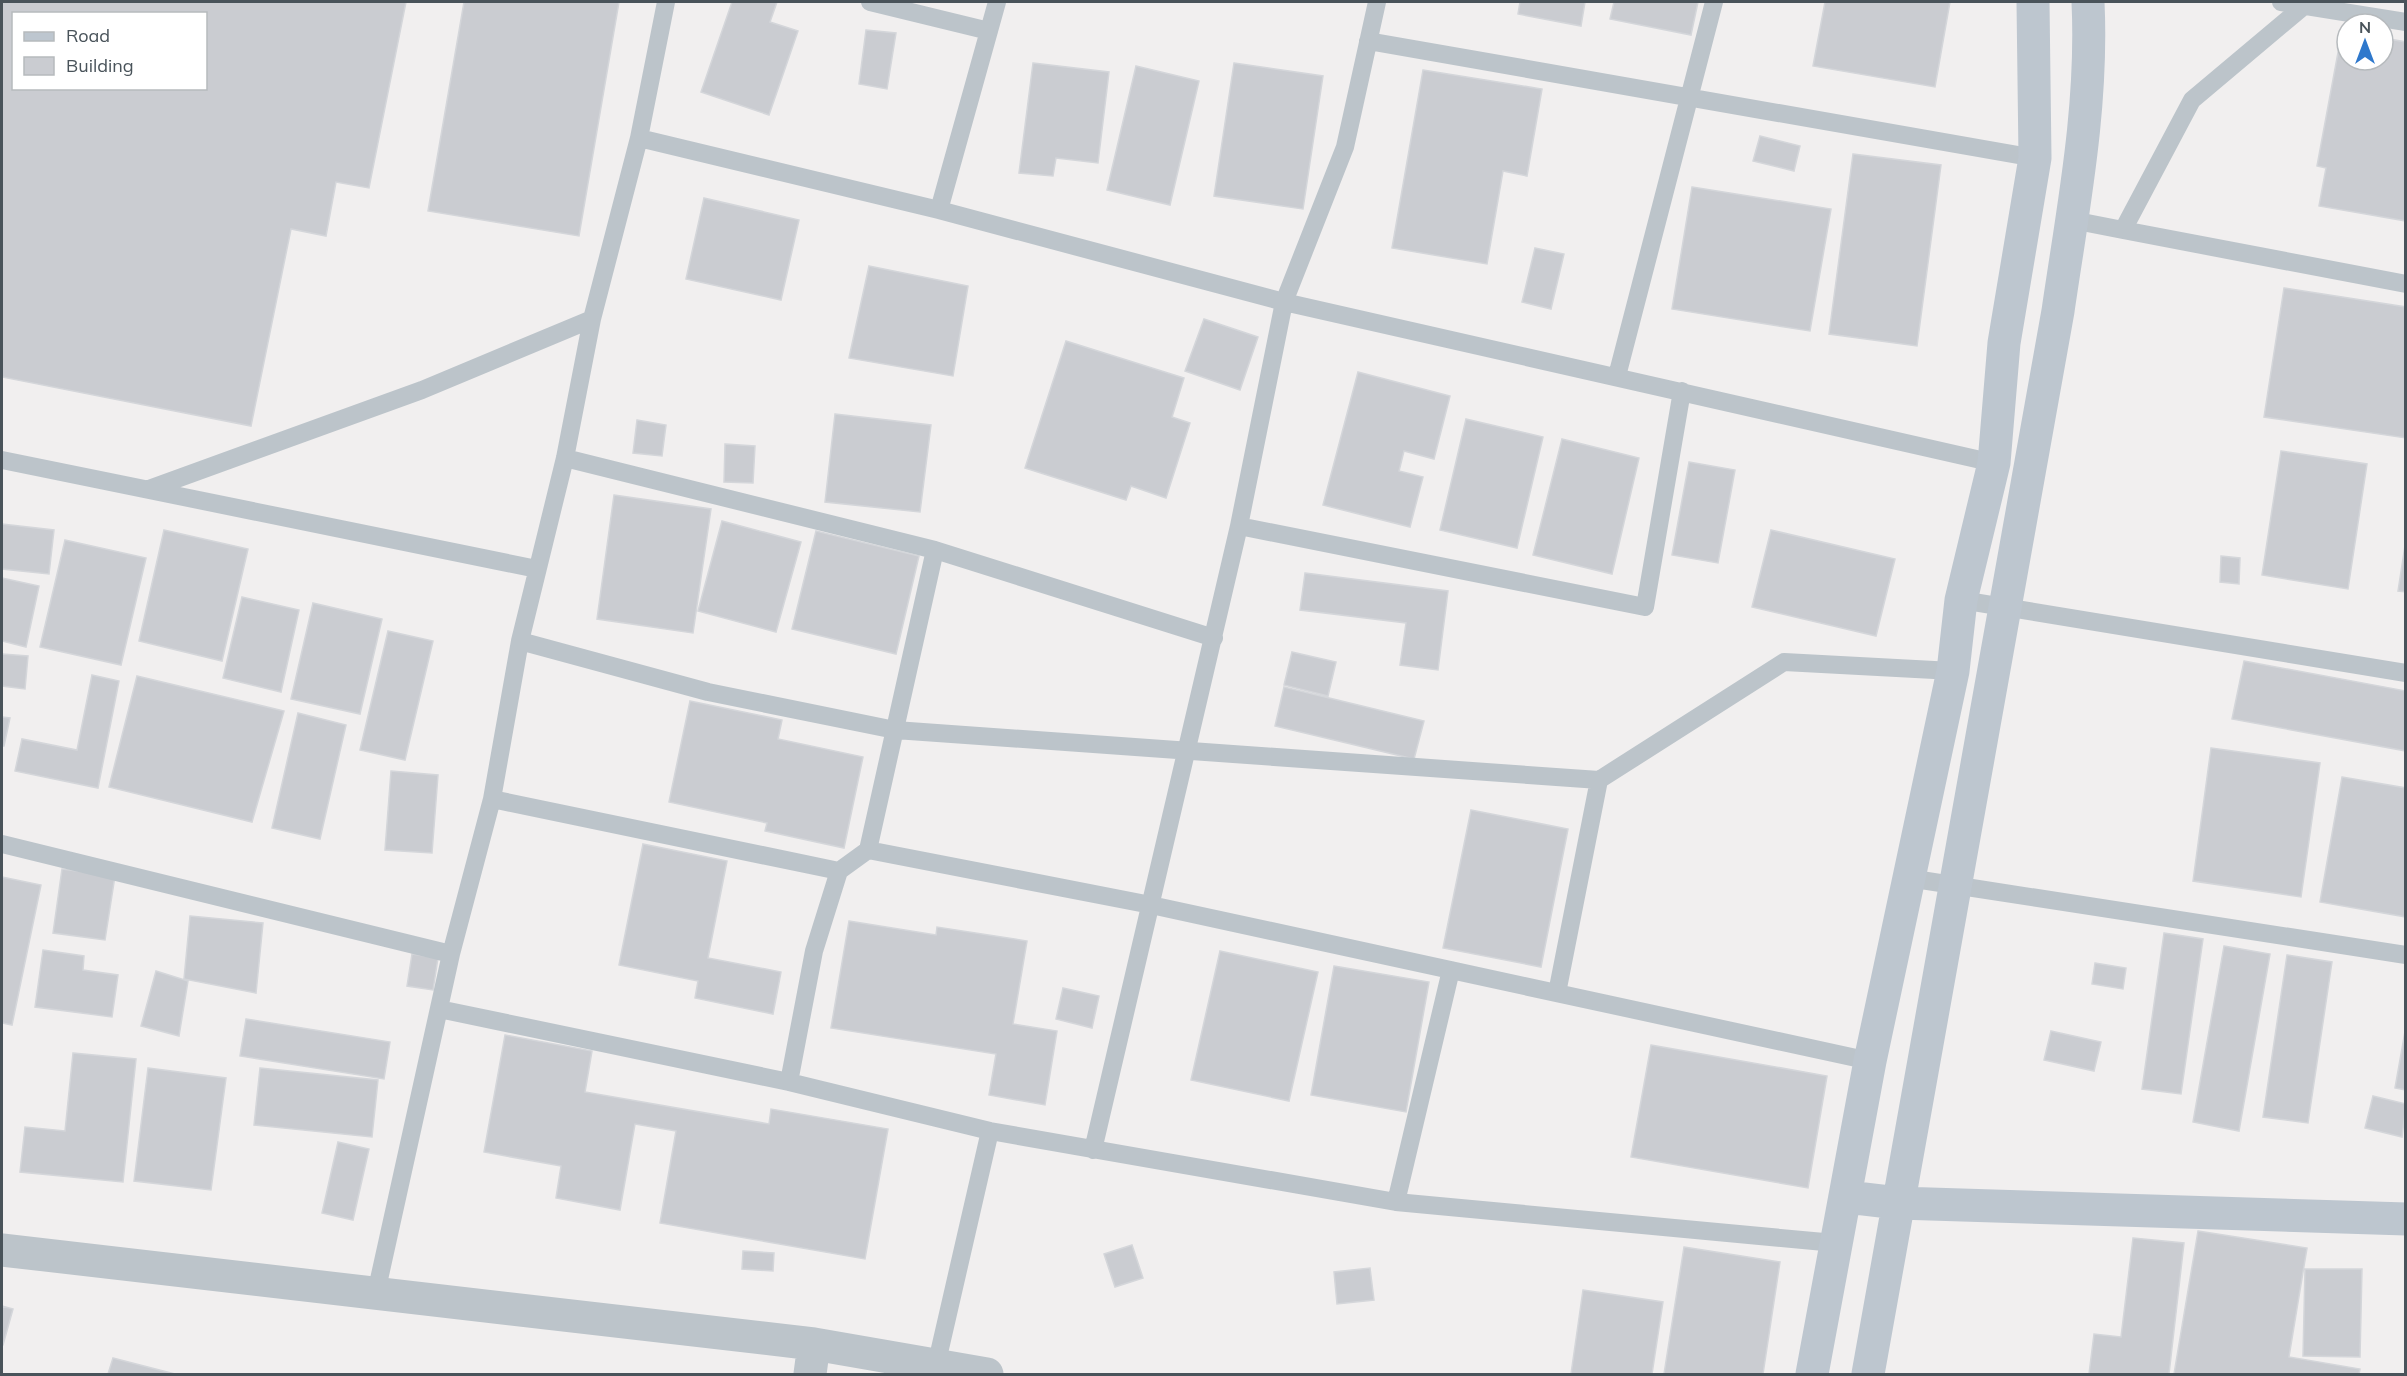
<svg xmlns="http://www.w3.org/2000/svg" width="2407" height="1376" font-family="Mulish,sans-serif">
	<style>
		.building { fill: #caccd1; stroke: #d4d6da; stroke-width: 1.5; fill-rule: evenodd }
		.lines { fill: none; stroke-linecap: round; stroke-linejoin: round }
		.lane { stroke: #bcc4ca; stroke-width: 18 }
		.street { stroke: #bcc4ca; stroke-width: 33 }
		.secondary { stroke: #bdc6cf; stroke-width: 33 }
	</style>
	<rect width="100%" height="100%" fill="#f1efef"/>
	<path class="building" d="M2,2H406L369,188L336,182L326,236L291,229L251,426L2,377ZM14,14H206V88H14Z
		M464,2H619L579,236L428,211Z
		M732,2H777L770,22L798,31L769,115L701,92Z
		M1520,2H1585L1581,26L1518,14Z
		M1614,2H1698L1691,35L1610,19Z
		M1825,2H1950L1935,87L1813,66Z
		M866,30L896,33L887,89L859,84Z
		M2342,31L2347,32V60H2383V38L2406,42V221L2319,206L2326,168L2317,166Z
		M1033,63L1109,72L1098,163L1056,158L1053,176L1019,173Z
		M1234,63L1323,76L1303,209L1214,196Z
		M1136,66L1199,81L1170,205L1107,190Z
		M1423,70L1542,89L1527,176L1503,171L1487,264L1392,248Z
		M1760,136L1800,146L1794,171L1753,161Z
		M1853,154L1941,165L1917,346L1829,334Z
		M1692,187L1831,209L1810,331L1672,309Z
		M704,198L799,220L781,300L686,279Z
		M1535,248L1564,254L1551,309L1522,302Z
		M869,266L968,286L953,376L849,358Z
		M2284,288L2406,307V438L2264,417Z
		M1204,319L1258,337L1240,390L1185,371Z
		M1066,341L1184,378L1172,417L1190,423L1166,498L1131,486L1126,500L1025,468Z
		M1358,372L1450,396L1434,459L1404,451L1399,471L1423,477L1410,527L1323,505Z
		M835,414L931,425L920,512L825,502Z
		M1466,419L1543,437L1517,548L1440,530Z
		M637,420L666,425L662,456L633,453Z
		M1562,439L1639,458L1612,574L1533,555Z
		M725,444L755,446L753,483L724,482Z
		M2281,451L2367,464L2348,589L2262,575Z
		M1689,462L1735,470L1718,563L1672,555Z
		M614,495L711,509L693,633L597,619Z
		M722,521L801,542L776,632L698,611Z
		M2,524L54,530L49,574L2,569Z
		M164,530L248,549L222,661L139,641Z
		M1771,530L1895,559L1876,636L1752,607Z
		M816,531L919,556L896,654L792,629Z
		M2406,539V592L2398,591Z
		M65,540L146,558L121,665L40,647Z
		M2221,556L2240,558L2239,584L2220,582Z
		M1305,573L1448,591L1438,670L1400,665L1406,623L1300,610Z
		M2,578L39,586L26,647L2,641Z
		M242,597L299,610L281,692L223,678Z
		M313,603L382,619L360,714L291,699Z
		M388,631L433,641L405,760L360,750Z
		M1292,652L1336,662L1328,696L1284,685Z
		M2,654L28,656L25,689L2,686Z
		M2244,661L2406,691V751L2232,719Z
		M92,675L119,681L98,788L15,771L22,739L77,750Z
		M137,676L284,711L252,822L109,787Z
		M1284,687L1424,721L1414,759L1275,726Z
		M690,701L782,720L778,739L863,757L844,848L765,831L767,823L669,802Z
		M298,713L346,725L320,839L272,828Z
		M2,717L10,718L4,746H2Z
		M2211,748L2320,763L2301,897L2193,881Z
		M391,771L438,775L432,853L385,850Z
		M2342,777L2406,788V917L2320,902Z
		M1471,810L1568,829L1541,967L1443,948Z
		M643,844L727,861L708,958L781,972L773,1014L695,998L698,981L619,965Z
		M62,869L115,876L105,940L53,933Z
		M2,877L41,885L12,1025L2,1023Z
		M190,916L263,923L256,993L184,979Z
		M849,921L936,935L937,927L1027,941L1013,1024L1057,1031L1045,1105L989,1095L996,1054L831,1028Z
		M2164,933L2203,939L2181,1094L2142,1089Z
		M2224,946L2270,954L2239,1131L2193,1122Z
		M43,950L84,956L83,970L118,975L112,1017L35,1007Z
		M1220,951L1318,972L1289,1101L1191,1080Z
		M412,954L438,958L433,990L407,986Z
		M2287,955L2332,962L2308,1123L2263,1117Z
		M2095,963L2126,968L2123,989L2092,984Z
		M1334,966L1429,982L1406,1112L1311,1095Z
		M156,971L188,981L179,1036L141,1026Z
		M1063,988L1099,996L1092,1028L1056,1019Z
		M246,1019L390,1042L384,1079L240,1056Z
		M2406,1026V1090L2395,1088Z
		M2051,1031L2101,1042L2094,1071L2044,1060Z
		M505,1035L592,1051L585,1092L769,1124L771,1109L888,1129L865,1259L660,1223L676,1131L635,1124L620,1210L556,1198L561,1166L484,1152Z
		M1651,1045L1827,1076L1808,1188L1631,1157Z
		M73,1053L136,1059L123,1182L20,1172L25,1127L65,1131Z
		M148,1068L226,1078L211,1190L134,1181Z
		M260,1068L378,1080L372,1137L254,1125Z
		M2373,1096L2406,1104L2402,1137L2365,1128Z
		M338,1142L369,1149L353,1220L322,1213Z
		M2198,1231L2307,1248L2289,1357L2360,1369L2359,1374H2174Z
		M2133,1238L2184,1243L2169,1374H2089L2094,1334L2121,1337Z
		M1132,1245L1143,1278L1115,1287L1104,1254Z
		M1684,1247L1780,1262L1763,1374H1664Z
		M743,1251L774,1253L773,1271L742,1269Z
		M1370,1268L1374,1300L1337,1304L1334,1272Z
		M2305,1269H2362L2360,1357L2303,1356Z
		M1583,1290L1663,1302L1652,1374H1571Z
		M2,1306L13,1309L3,1345H2Z
		M113,1358L175,1374H108Z"/>
	<g class="lines">
		<path class="lane" d="M870,2L989,31
			M2281,2L2406,22
			M1368,41L2035,158
			M639,138L939,210L1284,302L1994,463
			M939,210L997,2
			M2072,220L2123,230L2192,100L2305,5V2
			M2123,230L2406,284
			M1617,376L1714,2
			M565,458L935,550L1214,638
			M2,460L537,569
			M149,489L422,390L592,319
			M1239,526L1645,607L1682,391
			M1961,600L2406,673
			M520,641L708,692L895,730L1599,780
			M492,799L839,871
			M2,844L451,954
			M868,850L1151,905L1870,1061
			M1908,878L2406,955
			M1557,993L1599,780L1784,662L1953,671
			M439,1009L789,1082L990,1131L1396,1202L1835,1243
			M789,1082L814,951L839,871L868,850L935,550
			M1093,1150L1239,526L1284,302L1345,147L1377,2
			M1396,1202L1451,970
			M376,1293L451,954L492,799L520,641L565,458L592,319L639,138L666,2
			M936,1366L990,1131"/>
		<path class="street" d="M2,1250L814,1344L987,1374
			M810,1374L814,1344"/>
		<path class="secondary" d="M1847,1197L1898,1203L2406,1219
			M1812,1374L1870,1061L1953,671L1961,600L1994,463L2004,343L2035,158L2033,2
			M1868,1374L2058,311C2073,208 2093,107 2088,2"/>
	</g>
	<rect width="2407" height="1376" fill="none" stroke="#49535a" stroke-width="6"/>
	<rect x="12" y="12" width="195" height="78" fill="#ffffff" stroke="#b6babd" stroke-width="1.5"/>
	<rect x="24" y="32" width="30" height="9" fill="#bdc6cf" stroke="#b6babd" stroke-width="1.5"/>
	<text x="66" y="42" font-size="18" fill="#49535a">Road</text>
	<rect x="24" y="57" width="30" height="18" fill="#caccd1" stroke="#b6babd" stroke-width="1.5"/>
	<text x="66" y="72" font-size="18" fill="#49535a">Building</text>
	<g transform="translate(2365 42)"><circle r="28" fill="#ffffff" stroke="#b6babd" stroke-width="1.5"/>
	<path d="M0-4.5L10 22L0 15L-10 22Z" fill="#2e78cc"/>
	<text y="-9" font-size="16" font-weight="bold" text-anchor="middle" fill="#49535a">N</text>
	</g>
</svg>
